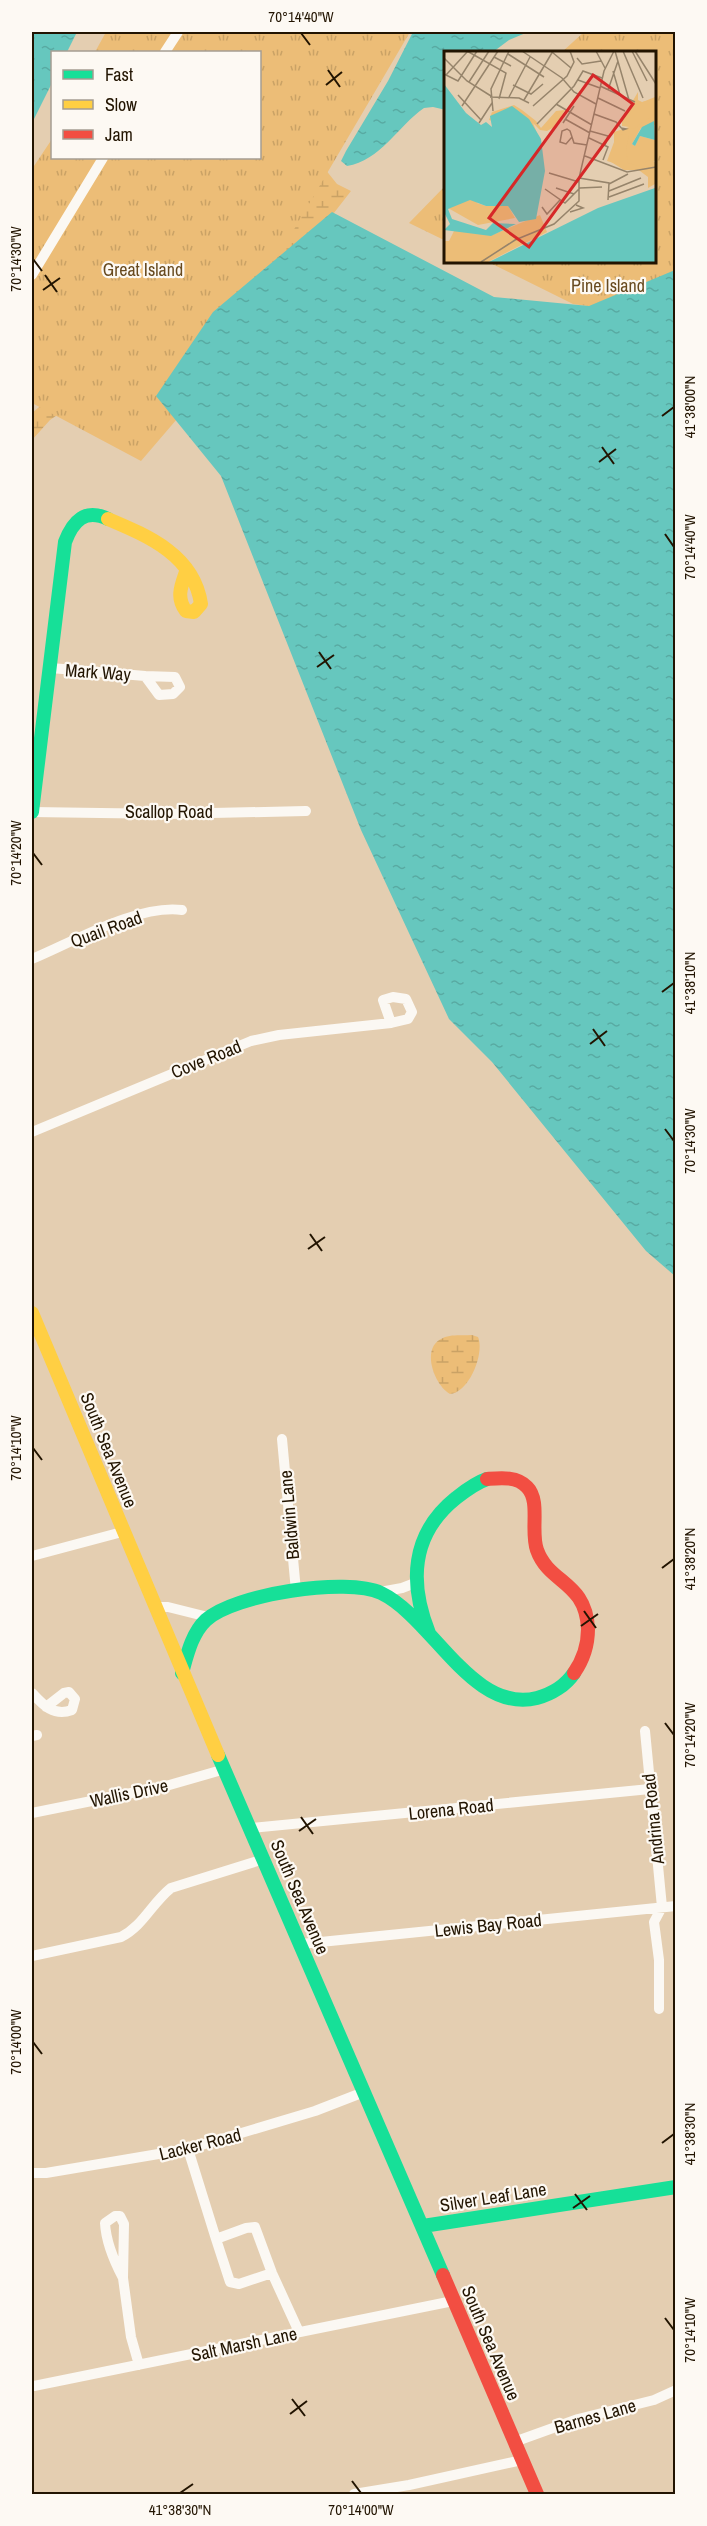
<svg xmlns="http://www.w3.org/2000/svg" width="707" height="2526" font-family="'Archivo Narrow',sans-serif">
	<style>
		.wetland { fill: url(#wetland-marsh) }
		.park { fill: url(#park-tufts) }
		.water { fill: url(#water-ripples) }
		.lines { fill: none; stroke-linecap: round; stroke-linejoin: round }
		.street { stroke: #fbf8f3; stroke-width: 10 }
		.fast { stroke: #16e098; stroke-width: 14 }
		.slow { stroke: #ffcf43; stroke-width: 14 }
		.jam { stroke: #f24e42; stroke-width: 14 }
		.ticks { fill: none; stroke: #221401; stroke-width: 2 }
		.labels { text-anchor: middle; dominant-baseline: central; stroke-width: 4.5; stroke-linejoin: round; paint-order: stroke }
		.park-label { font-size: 18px; fill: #684a1f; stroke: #fdf9f3 }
		.street-label { font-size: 18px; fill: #221401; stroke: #fdf9f3 }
		.inset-road { fill: none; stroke: #96846b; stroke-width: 1.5 }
		.view { fill: #d62828; fill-opacity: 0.15; stroke: #d62828; stroke-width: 3 }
		.inset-edge { fill: none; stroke: #221401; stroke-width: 3 }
		.neatline { fill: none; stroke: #221401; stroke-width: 2 }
		.ticks-label { font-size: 15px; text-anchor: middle; fill: #221401 }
	</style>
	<defs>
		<pattern id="wetland-marsh" width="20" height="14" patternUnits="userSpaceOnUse" patternTransform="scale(1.5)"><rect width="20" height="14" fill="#ecbd77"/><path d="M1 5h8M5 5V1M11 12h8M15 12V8" fill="none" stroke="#caa265"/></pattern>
		<pattern id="park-tufts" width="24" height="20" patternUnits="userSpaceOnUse" patternTransform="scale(1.5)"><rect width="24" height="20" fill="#ecbd77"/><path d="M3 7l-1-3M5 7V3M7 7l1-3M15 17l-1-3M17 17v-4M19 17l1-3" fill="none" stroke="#caa265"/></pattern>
		<pattern id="water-ripples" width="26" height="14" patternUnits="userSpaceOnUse" patternTransform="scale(1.5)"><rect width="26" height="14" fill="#66c7be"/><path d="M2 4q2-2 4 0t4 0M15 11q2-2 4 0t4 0" fill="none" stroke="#58aaa2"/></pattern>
	</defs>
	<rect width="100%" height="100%" fill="#e4ceb1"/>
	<path class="wetland" d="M325,169L337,184L351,191L316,236L50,420L32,440V413Z
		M472,1335L478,1337C485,1353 469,1393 450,1394C434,1385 420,1347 443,1338C451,1334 463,1336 472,1335Z"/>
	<path class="park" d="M106,32H410L195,398L141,461L32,403V169L52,139V158H260V52H95Z
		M584,32H675V271L615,310L573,304L486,261H654V52H562Z
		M446,185V241L409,223Z"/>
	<path class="water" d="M32,32H77L67,52H52V83L32,123Z
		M413,32H528L509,40L493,52H446V110L433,107L424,108C398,126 380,161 347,166L341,161L346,151L388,81Z
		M332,212L494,297L589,306L675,270V1276L646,1251L492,1062L449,1019L361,830L221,476L156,396L213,312Z"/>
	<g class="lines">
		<path class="street" d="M165,52L178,32
			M32,275L103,158
			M51,668L145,676
			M145,676L175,677L180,687L173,694L159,695Z
			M32,812L169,814L306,811
			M32,959C73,942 138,904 182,910
			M32,1132L251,1041L279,1035L391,1023L408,1019L412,1012L406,999L393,997L383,1000L391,1023
			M282,1439L296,1591
			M32,1556L122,1532
			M380,1592L402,1588L415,1583
			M154,1607H168L208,1617
			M32,1693C43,1705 54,1717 72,1710L75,1699L69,1692L64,1693L46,1707
			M645,1731L662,1907
			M32,1736L37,1735
			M32,1813L166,1786L225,1769
			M251,1828L650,1789
			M301,1944L676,1906
			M32,1956L121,1937C143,1926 152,1903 171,1888L264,1859
			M659,2009V1960L654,1922L662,1907
			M188,2149L216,2239
			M32,2173H46L188,2149L315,2111L364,2092
			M115,2216H120L124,2224L123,2278C114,2261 106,2243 105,2223Z
			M272,2273L239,2284L230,2282L216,2239L246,2228L255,2227L272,2273L299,2332
			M123,2278L131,2337L139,2365
			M34,2386L453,2301
			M514,2442L578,2419L654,2400L676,2390
			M354,2494L409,2485L522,2460"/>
		<path class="fast" d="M32,812L65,542C73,521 85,508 108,519
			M429,1633C409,1583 411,1534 456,1498C465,1491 475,1483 487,1479
			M182,1673C187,1655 192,1633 206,1620C234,1594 347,1577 381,1593C433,1618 472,1714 537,1698C552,1694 566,1685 574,1673
			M218,1755L443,2275
			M423,2226L676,2187"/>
		<path class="slow" d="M108,519C148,536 194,555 201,604L194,612L186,611C176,598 181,586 186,572
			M32,1313L218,1755"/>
		<path class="jam" d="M487,1479C500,1478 517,1476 527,1487C541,1501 530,1531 537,1550C549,1584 586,1581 588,1629C588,1645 583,1660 574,1673
			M443,2275L537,2494"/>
	</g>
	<path class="ticks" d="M301,33L310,45M328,70L340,87M326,85L342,72M33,259L42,271M45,275L57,292M43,290L60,278M662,416L674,407M602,447L614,464M599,462L616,449M665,534L674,547M319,652L331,669M317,667L334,655M33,853L42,865M662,992L674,983M593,1029L605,1046M590,1044L607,1031M665,1129L674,1141M310,1234L322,1251M308,1249L325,1237M33,1448L42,1460M662,1568L674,1559M584,1611L596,1628M581,1626L598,1614M665,1723L674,1735M301,1817L313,1834M299,1831L316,1819M33,2042L42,2054M662,2143L674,2134M575,2194L587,2210M573,2208L590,2196M665,2318L674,2330M292,2399L305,2416M290,2414L307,2401M352,2481L361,2493M180,2493L193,2484"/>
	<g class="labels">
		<g class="park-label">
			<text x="143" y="269">Great Island</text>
			<text x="608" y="285">Pine Island</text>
		</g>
		<g class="street-label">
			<text transform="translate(98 672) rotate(4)">Mark Way</text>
			<text x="169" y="811">Scallop Road</text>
			<text transform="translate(106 929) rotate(-20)">Quail Road</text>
			<text transform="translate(206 1059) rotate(-22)">Cove Road</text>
			<text transform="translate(109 1450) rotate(68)">South Sea Avenue</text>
			<text transform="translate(289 1515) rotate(-95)">Baldwin Lane</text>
			<text transform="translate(129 1793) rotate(-12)">Wallis Drive</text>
			<text transform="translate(451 1809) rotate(-6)">Lorena Road</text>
			<text transform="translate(653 1819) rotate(-96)">Andrina Road</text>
			<text transform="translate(300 1897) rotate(67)">South Sea Avenue</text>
			<text transform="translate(488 1925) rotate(-6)">Lewis Bay Road</text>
			<text transform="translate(200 2144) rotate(-14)">Lacker Road</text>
			<text transform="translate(493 2197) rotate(-9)">Silver Leaf Lane</text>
			<text transform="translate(491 2343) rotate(67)">South Sea Avenue</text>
			<text transform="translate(244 2344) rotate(-12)">Salt Marsh Lane</text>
			<text transform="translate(595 2416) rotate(-16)">Barnes Lane</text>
		</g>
	</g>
	<g transform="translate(444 51)">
		<rect width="212" height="212" fill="#e4ceb1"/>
		<path d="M194,41V49L198,51L211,48V74L197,77L188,93L191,95L196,85L211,89V110L192,119H180L164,109L170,96V81L185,76L178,75V68ZM70,54L78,59L92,70L97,77L112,60L121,59L112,75L103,80L96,79L89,72L93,82L45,69L48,61Z" fill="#ecbd77"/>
		<path d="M211,46V63L189,78L179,71L184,57ZM173,83L185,84L182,99L184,112L194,115L205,109L211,111V133L204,137V126L196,120L163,110ZM31,146L33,152L42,155L63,153L71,167L34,174L4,157ZM96,164L103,181L44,211H0V190H5L10,180L16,177L48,184Z" fill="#ecbd77"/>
		<path d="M0,33L22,62L37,74L42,71L48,76L46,65L68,55L85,68L97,88L101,120L92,168L75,171L64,155H42L26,149L4,158L8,168L42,179L49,172L72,173L47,185L0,179L6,173L0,161ZM210,70L211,89L196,85L191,95L188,93L198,76ZM211,137V211H45L154,157Z" fill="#66c7be"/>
		<path class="inset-road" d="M23,0L62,22L55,48M78,0L118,27L130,41L152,53M152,0L161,17M171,0L185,49M179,0L199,47M188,0L203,30M191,0L212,33M108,1L127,17M64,3L100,26M50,6L67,15M0,7L23,30L47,45M133,7L138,13L157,10M169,20L176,44M0,23L14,30L33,0M2,24L24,0M134,29L156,37M25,31L45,0M69,34L87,43L99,33M156,35L191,51M164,39L174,10M14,44L37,69M46,46L75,47L85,52M65,46L86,6M154,47L181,60M80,49L109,0M112,53L148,74M18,55L54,0M89,55L123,25L130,11L126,0M49,60L47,38L65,0M150,63L172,71L179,79L182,78L177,77M121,68L146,82M35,72L48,52M119,72L130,55M93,73L130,35L139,20L158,27M146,80L164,85L161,94M128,86L122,93L116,91L118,80L123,78L126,80L130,92L143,94M145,87L164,96L159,109M141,105L183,121L212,116M105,122L135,131M135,127L165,132L164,149M165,133L184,123M112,137L130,143M101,138L121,152L136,137L158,136M165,140L197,127M165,146L200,133M98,156L103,163L116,149M126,161L139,157L132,154M37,211L71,189L110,173L135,150V127L160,20L170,0"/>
		<path class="view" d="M149,24L189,53L85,196L45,167Z"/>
		<rect width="212" height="212" class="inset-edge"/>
	</g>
	<rect width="707" height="2526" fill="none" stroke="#fdf9f3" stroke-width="66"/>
	<rect x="51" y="51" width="210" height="108" fill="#fdf9f3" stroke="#a59d92" stroke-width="1.5"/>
	<rect x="63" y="70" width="30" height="9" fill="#16e098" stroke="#a59d92" stroke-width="1.5"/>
	<text x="105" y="81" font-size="18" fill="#221401">Fast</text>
	<rect x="63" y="100" width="30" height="9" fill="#ffcf43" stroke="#a59d92" stroke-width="1.5"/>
	<text x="105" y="111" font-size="18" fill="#221401">Slow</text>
	<rect x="63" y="130" width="30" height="9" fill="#f24e42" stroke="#a59d92" stroke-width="1.5"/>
	<text x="105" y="141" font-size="18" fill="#221401">Jam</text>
	<rect x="33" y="33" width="641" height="2460" class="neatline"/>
	<g class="ticks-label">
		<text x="301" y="22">70°14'40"W</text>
		<text transform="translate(16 259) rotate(-90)" y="5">70°14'30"W</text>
		<text transform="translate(690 407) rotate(-90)" y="5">41°38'00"N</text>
		<text transform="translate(690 547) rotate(-90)" y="5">70°14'40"W</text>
		<text transform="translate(16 853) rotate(-90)" y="5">70°14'20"W</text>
		<text transform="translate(690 983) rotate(-90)" y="5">41°38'10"N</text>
		<text transform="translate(690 1141) rotate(-90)" y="5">70°14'30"W</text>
		<text transform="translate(16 1448) rotate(-90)" y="5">70°14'10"W</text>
		<text transform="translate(690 1559) rotate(-90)" y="5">41°38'20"N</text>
		<text transform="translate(690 1735) rotate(-90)" y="5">70°14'20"W</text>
		<text transform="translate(16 2042) rotate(-90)" y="5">70°14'00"W</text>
		<text transform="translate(690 2134) rotate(-90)" y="5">41°38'30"N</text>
		<text transform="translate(690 2330) rotate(-90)" y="5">70°14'10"W</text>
		<text x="180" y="2515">41°38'30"N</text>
		<text x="361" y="2515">70°14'00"W</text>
	</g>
</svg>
